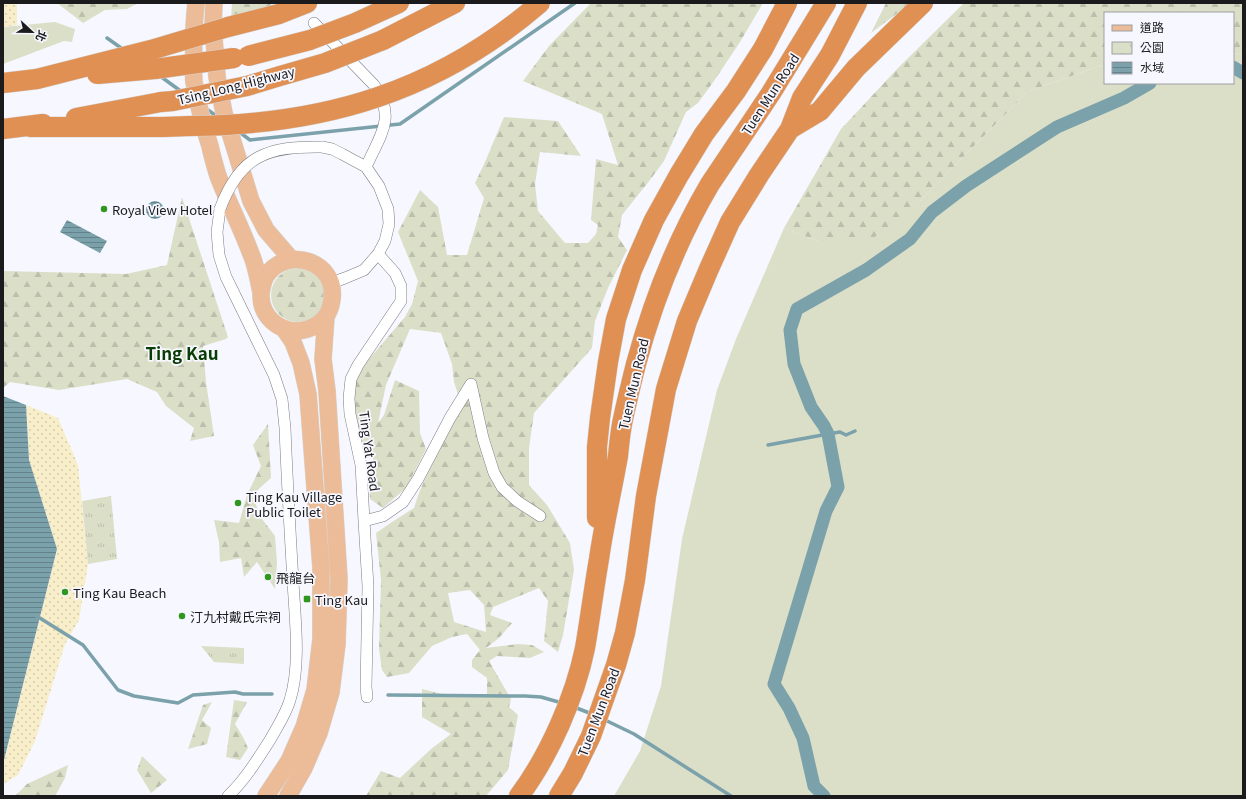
<svg xmlns="http://www.w3.org/2000/svg" width="1246" height="799" font-family="Georgia,'Noto Sans TC',serif">
	<style>
		.green { fill: #dbdfc8 }
		.forest { fill: url(#forest-firs); fill-rule: evenodd }
		.sand { fill: url(#sand-dots) }
		.park { fill: url(#park-tufts) }
		.water { fill: url(#water-rules) }
		.lines { fill: none; stroke-linecap: round; stroke-linejoin: round }
		.stream { stroke: #7ba1ab; stroke-width: 3.5 }
		.canal { stroke: #7ba1ab; stroke-width: 13 }
		.minor-casing { stroke: #7c7b82; stroke-width: 12 }
		.primary-casing { stroke: #d6d6d6; stroke-width: 18 }
		.motorway-casing { stroke: #d6d6d6; stroke-width: 21 }
		.minor { stroke: #fff; stroke-width: 11 }
		.primary { stroke: #ecbc98; stroke-width: 17 }
		.motorway { stroke: #e09053; stroke-width: 20 }
		.minor-bridge-casing { stroke: #7c7b82; stroke-width: 12; stroke-linecap: butt }
		.motorway-bridge-casing { stroke: #d6d6d6; stroke-width: 21; stroke-linecap: butt }
		.minor-bridge { stroke: #fff; stroke-width: 11 }
		.motorway-bridge { stroke: #e09053; stroke-width: 20 }
		.poi-dot { fill: #2f971e; stroke: #f7f7ff; stroke-width: 1.5 }
		.labels { text-anchor: middle; dominant-baseline: central; stroke-width: 3.5; stroke-linejoin: round; paint-order: stroke }
		.street-label { font-size: 13px; fill: #1b1b1d; stroke: #f7f7ff }
		.poi-label { font-size: 13px; fill: #1b1b1d; stroke: #f7f7ff; text-anchor: start }
		.district-label { font-size: 17px; font-weight: bold; fill: #093c02; stroke: #f7f7ff }
	</style>
	<defs>
		<pattern id="forest-firs" width="22" height="20" patternUnits="userSpaceOnUse"><rect width="22" height="20" fill="#dbdfc8"/><path d="M5 1l3.5 6h-7zM16 11l3.5 6h-7z" fill="#bbbfab"/></pattern>
		<pattern id="sand-dots" width="8" height="8" patternUnits="userSpaceOnUse"><rect width="8" height="8" fill="#f8eec9"/><path d="M2 2h.1M6 6h.1" fill="none" stroke="#d4ccac" stroke-width="1.8" stroke-linecap="round"/></pattern>
		<pattern id="park-tufts" width="24" height="20" patternUnits="userSpaceOnUse"><rect width="24" height="20" fill="#dbdfc8"/><path d="M3 7l-1-3M5 7V3M7 7l1-3M15 17l-1-3M17 17v-4M19 17l1-3" fill="none" stroke="#bbbfab"/></pattern>
		<pattern id="water-rules" width="6" height="5" patternUnits="userSpaceOnUse"><rect width="6" height="5" fill="#7ba1ab"/><path d="M0 2.5h6" fill="none" stroke="#64828b"/></pattern>
	</defs>
	<rect width="100%" height="100%" fill="#f7f7ff"/>
	<path class="green" d="M55,22L75,29L72,42L64,41L3,64V27Z
		M1233,53L1243,55V796H614L640,751L661,686L682,539L717,390L736,339L784,228L818,241L919,202L1027,92L1105,64V83H1233Z"/>
	<path class="forest" d="M57,3H138L127,9L105,10L83,23Z
		M232,3H270L273,8L231,20Z
		M591,3H763L740,42L714,81L698,103L686,112L664,161L650,180L622,215L618,237L627,250L608,288L595,321L592,348L534,413L529,448V485L547,505L570,543L574,570L563,635L558,652L544,641L548,601L539,588L493,607L490,615L512,623L499,638L486,648L518,644L532,645L544,652L530,658L497,656L489,661L511,699L509,707L518,715L508,770L486,796H366L381,771L400,778L431,749L451,734L422,717V689L450,696L487,695V678L472,667V660L480,650L467,634L452,637L432,646L409,673L387,677L382,670L379,649L381,580L376,533L392,522L414,508C421,484 433,463 445,440C451,428 456,416 461,403L454,382L452,364L441,333L410,329L386,385L378,423L384,415L395,380L419,391L420,433L426,449L406,488L383,508L370,499L369,476L373,469V459L369,444L358,441L353,409L355,384L364,365L405,317L412,304L418,281L398,232L420,190L438,207L447,255H467L484,198L475,183L485,162L504,117L558,121L581,156L540,152L535,184L538,211L565,243H588L596,234L598,225L591,220L596,159L618,165L602,114L523,81L549,46ZM470,590L484,605L486,632L454,622L448,593Z
		M886,3H911L871,33Z
		M964,3H1243V55L1233,53V13H1105V64L1027,92L919,202L872,239L818,241L784,228L841,129L898,68Z
		M182,197L228,337L226,339L203,346L206,382L214,436L190,441L194,428L166,406L157,392L127,379L59,390L10,382L3,388V271L126,274L167,265Z
		M271 295a27 27 0 1 1 54 0a27 27 0 1 1-54 0Z
		M268,424L271,478L252,495L262,519L275,536L277,563L275,589L257,562L244,577L241,558L220,562L219,542L214,520L239,523L247,495L261,466L253,445Z
		M234,700L247,702L235,724L243,737L248,748L240,760L226,757Z
		M212,702L202,720L211,728L207,744L188,749L203,705Z
		M142,756L167,780L151,793L137,770Z
		M68,765L65,778L55,796H15L27,784Z"/>
	<path class="sand" d="M3,3H17V25L3,27Z
		M26,405L58,418L78,465L88,564L79,620L65,644L35,741L18,775L3,784V764L57,549L29,460Z"/>
	<path class="park" d="M111,496L117,559L88,564L82,501Z
		M201,646L244,648V664L214,662Z"/>
	<path class="water" d="M146 210a9 9 0 1 1 18 0a9 9 0 1 1-18 0Z
		M67,220L107,241L100,253L60,232Z
		M3,396L26,405L29,460L57,549L3,764Z"/>
	<g class="lines">
		<path class="stream" d="M107,38L124,50
			M160,76L182,92
			M205,108L218,117
			M238,131L250,140L400,124L575,3
			M768,445L828,434L840,432L846,435L855,431
			M35,615L83,645L118,690L134,696L178,703L193,695L235,692L243,694H272
			M388,695L525,696L541,697L562,703
			M574,707L592,714
			M603,719L634,734L731,796"/>
		<path class="canal" d="M1233,67L1243,73
			M824,796L814,786L803,738L789,708L774,684L826,511L838,487L828,434L824,426L811,407L794,364L790,330L797,309L866,270L910,239L932,212L966,186L1057,127L1124,98L1150,83"/>
		<defs>
			<path id="minor" d="M314,23L374,85C397,118 380,135 366,167
				M322,147L332,149L342,154L366,167L379,186L388,209L389,224L385,241L378,254L364,270L345,278L331,283
				M220,209L217,232L219,255L226,277L274,375L282,399L285,428C287,479 290,531 293,582C295,618 301,665 290,700C286,714 277,727 270,740C257,760 245,780 228,796
				M471,384L483,438L494,473L502,487L517,501L540,516
				M364,521L383,516L403,502L418,479L450,418L471,384
				M367,697L366,687L368,586L364,521L361,465L350,414L349,398L351,379L358,365L401,301V286L395,273L378,254"/>
			<path id="primary" d="M196,3C194,22 193,41 194,60C194,67 193,75 194,82C198,104 203,125 210,146C212,156 215,166 218,176C228,202 241,227 251,254C256,265 258,279 261,292C261,296 261,300 262,304C265,317 276,327 289,330C299,332 309,330 318,324C326,319 331,309 332,299C337,261 287,245 266,276C263,281 262,287 261,293
				M214,3L213,26L217,77L224,113L251,201L266,230L291,259
				M266,796L289,761L304,727L315,690L321,639V568L308,394L301,363L293,342L284,329
				M288,796L304,768L319,733L331,692L337,644L339,579L327,391L323,359L326,316"/>
			<path id="motorway" d="M228,27L279,14L307,3
				M383,40L455,3
				M3,83L37,79
				M76,118L161,102
				M30,127H163L190,126
				M3,129L43,124
				M790,129L820,111L856,68L923,3
				M597,518V447L600,418L608,362L616,319L632,270L654,220L679,175L704,134L736,91L763,49L787,3
				M519,796C549,756 575,697 585,648C590,619 594,588 599,559C604,524 612,490 618,456C619,446 620,435 622,424C626,404 631,384 636,364C653,301 677,240 710,184L771,93L826,3
				M559,796L573,773L591,736L616,665L625,633L635,580L646,496L666,389L687,321L708,271L730,222L759,175L790,129L802,98L830,55L857,3"/>
		</defs>
		<use href="#minor" class="minor-casing"/>
		<use href="#primary" class="primary-casing"/>
		<use href="#motorway" class="motorway-casing"/>
		<use href="#minor" class="minor"/>
		<use href="#primary" class="primary"/>
		<use href="#motorway" class="motorway"/>
		<defs>
			<path id="minor-bridge" d="M220,209C240,155 268,146 322,147"/>
			<path id="motorway-bridge" d="M248,56L310,40L355,23L399,3
				M97,74L155,69L234,58
				M37,79L151,50L228,27
				M161,102L173,101L247,86L280,76L325,63L383,40
				M190,126C324,125 437,92 540,3"/>
		</defs>
		<use href="#minor-bridge" class="minor-bridge-casing"/>
		<use href="#motorway-bridge" class="motorway-bridge-casing"/>
		<use href="#minor-bridge" class="minor-bridge"/>
		<use href="#motorway-bridge" class="motorway-bridge"/>
	</g>
	<g class="poi-dot">
		<circle cx="104" cy="209" r="4"/>
		<circle cx="238" cy="503" r="4"/>
		<circle cx="268" cy="577" r="4"/>
		<circle cx="65" cy="592" r="4"/>
		<rect x="303" y="595" width="8" height="8" rx="2"/>
		<circle cx="182" cy="616" r="4"/>
	</g>
	<g class="labels">
		<g class="street-label">
			<text transform="translate(236 85) rotate(-14)">Tsing Long Highway</text>
			<text transform="translate(770 94) rotate(-57)">Tuen Mun Road</text>
			<text transform="translate(633 384) rotate(-77)">Tuen Mun Road</text>
			<text transform="translate(370 451) rotate(82)">Ting Yat Road</text>
			<text transform="translate(598 712) rotate(-69)">Tuen Mun Road</text>
		</g>
		<g class="poi-label">
			<text x="112" y="209">Royal View Hotel</text>
			<text x="246" y="496">Ting Kau Village<tspan x="246" dy="15">Public Toilet</tspan></text>
			<text x="276" y="577">飛龍台</text>
			<text x="73" y="592">Ting Kau Beach</text>
			<text x="315" y="599">Ting Kau</text>
			<text x="190" y="616">汀九村戴氏宗祠</text>
		</g>
		<g class="district-label">
			<text x="182" y="352">Ting Kau</text>
		</g>
	</g>
	<rect width="1246" height="799" fill="none" stroke="#1b1b1d" stroke-width="8"/>
	<rect x="1104" y="12" width="130" height="72" fill="#f7f7ff" stroke="#9f9fa5"/>
	<rect x="1112" y="25" width="20" height="6" fill="#ecbc98" stroke="#9f9fa5"/>
	<text x="1140" y="32" font-size="12" fill="#1b1b1d">道路</text>
	<rect x="1112" y="42" width="20" height="12" fill="url(#park-tufts)" stroke="#9f9fa5"/>
	<text x="1140" y="52" font-size="12" fill="#1b1b1d">公園</text>
	<rect x="1112" y="62" width="20" height="12" fill="url(#water-rules)" stroke="#9f9fa5"/>
	<text x="1140" y="72" font-size="12" fill="#1b1b1d">水域</text>
	<g transform="translate(32 32) rotate(112)" stroke="#f7f7ff" stroke-width="3" paint-order="stroke">
	<path d="M0-3L7 15L0 10L-7 15Z" fill="#1b1b1d"/>
	<text y="-6" font-size="11" font-weight="bold" text-anchor="middle" fill="#1b1b1d">北</text>
	</g>
</svg>
